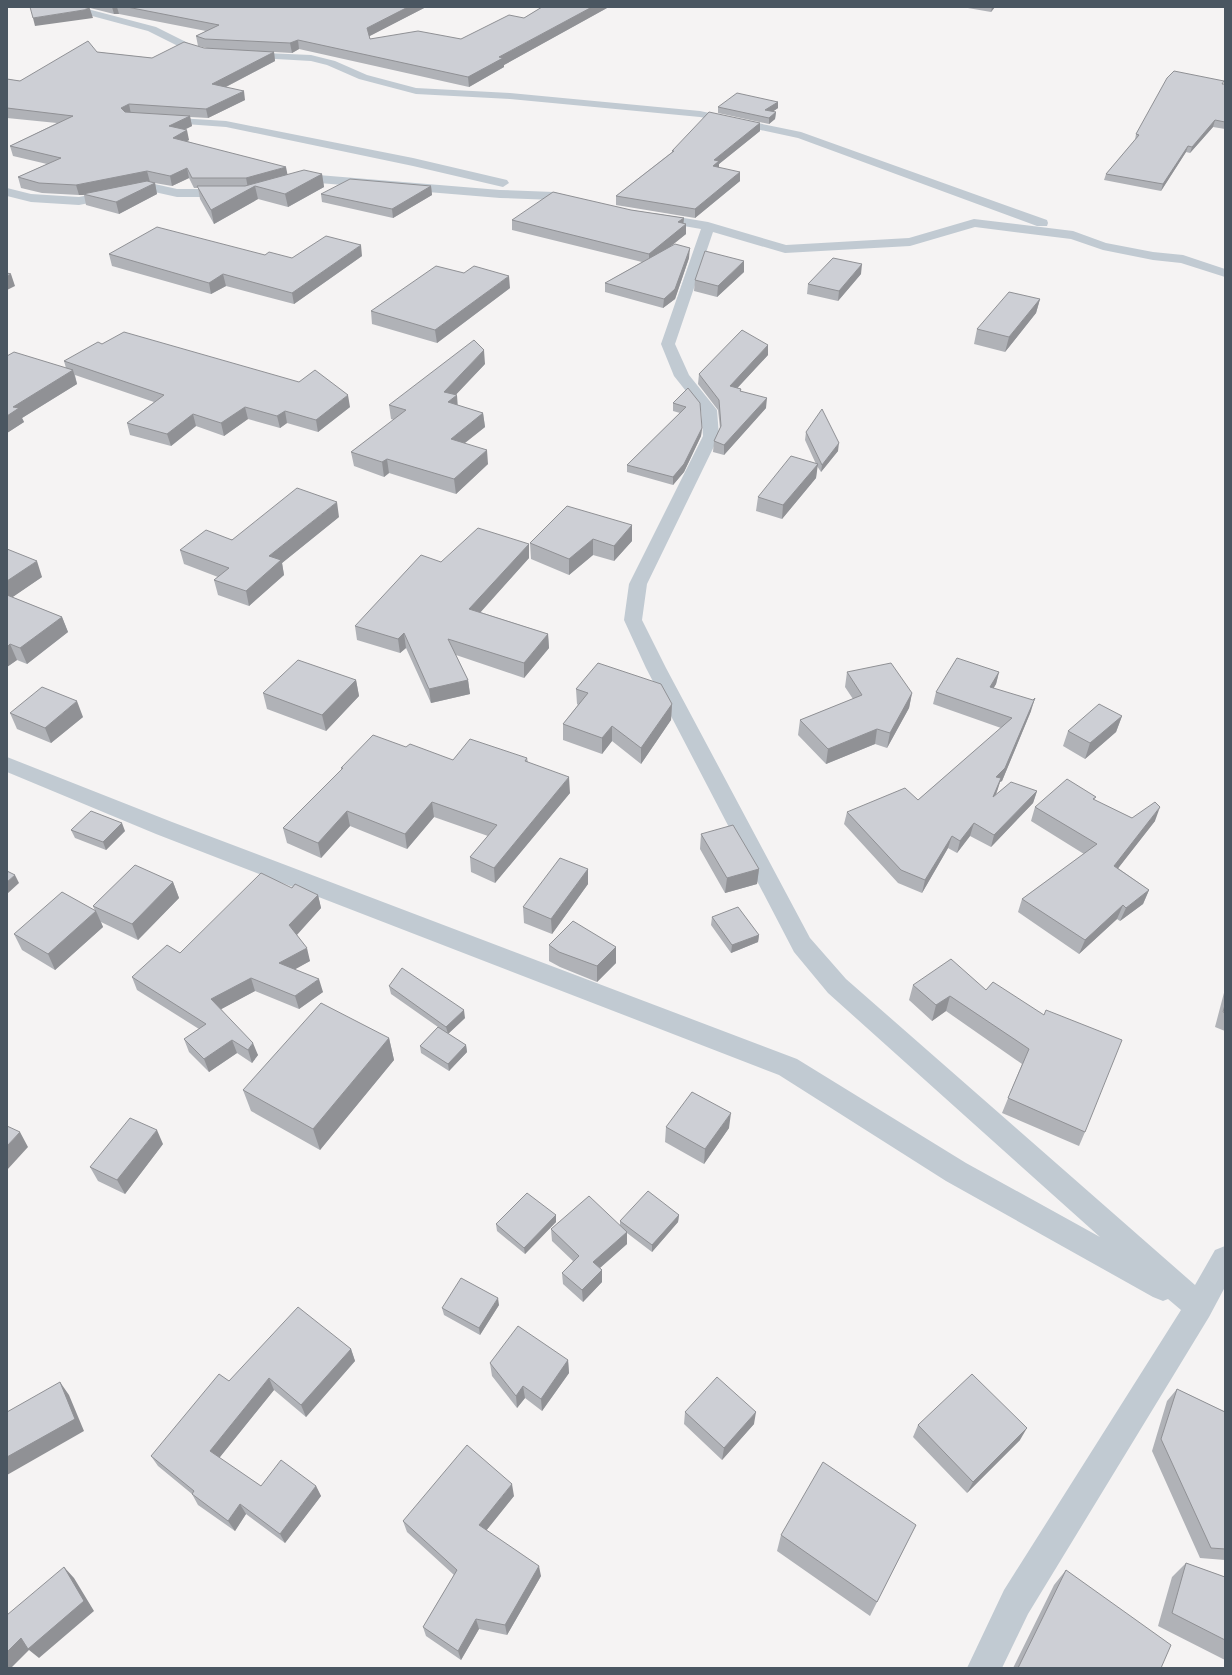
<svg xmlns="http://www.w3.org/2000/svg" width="1232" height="1675" font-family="Montserrat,sans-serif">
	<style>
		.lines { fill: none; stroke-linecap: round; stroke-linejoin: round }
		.street { fill: #c1cad2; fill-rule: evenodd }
		.wall { fill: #b0b2b7 }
		.shaded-wall { fill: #909195 }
		.building { fill: #cdcfd5; stroke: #909195 }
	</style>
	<rect width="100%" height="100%" fill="#f5f3f3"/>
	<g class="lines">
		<path class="street" d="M64,7H80L156,27L194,46L213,51L214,53L209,56L186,50L148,31L66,9Z
			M245,52L311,55L335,61L367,75L416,88L510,93L700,111L801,132L1047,220L1048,223L1047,226H1037L798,138L700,117L510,99L416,94L359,79L327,65L311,61L241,57L240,55Z
			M162,117L226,121L413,158L507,180L509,183L503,187L413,166L226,127L158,122L156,120L158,118Z
			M306,174L500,190L554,192L581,199L583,202L577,206L554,200L500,198L307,182L293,186L287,182L289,179Z
			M150,183L177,189H228L234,193L228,197H177L150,191L79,205L31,202L7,196V188L31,194L79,197Z
			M654,213L708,222L786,245L909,238L974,219L1073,231L1106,243L1153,252L1183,255L1225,269V277L1181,263L1153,260L1103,250L1071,239L975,227L910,246L785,253L713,232L675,344L689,375L717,410L719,436L647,584L642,620L666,668L810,938L846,979L1195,1285L1215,1250L1225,1246V1287L1209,1317L1028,1614L1002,1668H967L1004,1590L1181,1310L1168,1299L1163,1301L1153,1297L946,1181L779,1075L156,834L7,772V757L172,822L797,1059L966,1163L1100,1237L828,993L794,952L646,668L624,620L629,584L703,436L701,410L674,376L661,344L701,229L649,220L648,217Z"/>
	</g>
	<path class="wall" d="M86,7H426L369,36L370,39H461L524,18L542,7H607V8L504,65V67L469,87L299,49L292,53L274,52L275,61L226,87L245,100L208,118L190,117L192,126L184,130L189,140L187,141L287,175L322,174L324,187L288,207L258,199L214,224L200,199L198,188H194L189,178L172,186L149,182L155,183L157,194L119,214L86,205L84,195H79L42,193L21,188L18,177L47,164L13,156L10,146L57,123L7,118V79L20,81L97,52L152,58L204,48H207L198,46L196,36L206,31L119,14H114Z
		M962,7H995L991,12Z
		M1223,84H1225V129L1213,127L1190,153L1186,152L1161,191L1104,180L1106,174L1135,140L1136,134Z
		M778,102V108L772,112H776L775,119L769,124L718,113V107Z
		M760,123V131L719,164V168L740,181L695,218L616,205V196L672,152V151Z
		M431,186L432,195L393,218L322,202L321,194Z
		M631,210L684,218L683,223L686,224V234L670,246L689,258L675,299L663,308L605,292V283L642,262L512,230V220Z
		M109,254L265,255L292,258L362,256L294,304L226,286L211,294L112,266Z
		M744,272L717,297L694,291L695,280Z
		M861,274L838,301L807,294L808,284Z
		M510,288L437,343L372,324L371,311Z
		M1040,299L1036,313L1005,352L974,344L977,329Z
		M102,344L350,407L318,432L287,423L280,428L248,419L224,436L196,426L171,446L130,435L127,423L154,402L75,375L77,384L22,418L24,422L7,433V356L66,368L64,361Z
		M768,355L737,388L741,389V391L766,408L724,455L713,452L714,441L720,428L718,410L698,384L699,374Z
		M485,364L455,395L457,405L483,413L485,427L465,443L488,464L456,494L389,473L384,477L354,466L351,452L394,420L391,419L389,405Z
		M688,388L702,428L701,436L684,472L673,485L627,472V465L680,413L673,411V403Z
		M806,432L838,451L821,472L817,466L816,478L782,519L756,511L758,497L816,464L805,440Z
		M339,517L282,563L284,575L249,606L218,595L214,580L218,577L184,564L180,550Z
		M632,525V541L614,561L593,555L569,575L531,559L530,543Z
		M529,544V558L480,612L548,634L549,648L524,678L456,655L468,680L470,694L431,703L406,648L400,653L357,640L355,626L441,562Z
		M7,549L42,577L12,597L62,617L68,632L27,664L17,660L7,667Z
		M847,672L912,693L909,708L887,748L875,744L826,764L798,735L800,720L853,699L845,687Z
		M999,672L996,684L993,688L1031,711L1002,781L1000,782L996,795L1037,791L1033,803L991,847L970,836L957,853L948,848L922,893L898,883L844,824L847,812L918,800L1001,728L933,704L936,692Z
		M356,680L359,696L326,731L267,709L263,693Z
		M576,689L672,704L671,720L641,764L612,741L602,754L563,740V724L578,705L577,704Z
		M10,713L83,717L51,743L17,729Z
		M1122,716L1116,732L1085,759L1063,746L1068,731Z
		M406,747L453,760L527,758L528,762L570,793L495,883L471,872L470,857L488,836L434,817L407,849L350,826L321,858L287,843L283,828L342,770L341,768Z
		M1096,797L1094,800L1132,818L1155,821L1118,868L1149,890L1143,904L1120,921L1117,919L1079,954L1018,912L1022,899L1084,854L1031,821L1035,807Z
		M71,830L125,831L106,850L75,838Z
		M701,834L759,869L757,884L725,893L700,849Z
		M588,869V884L552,934L524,923L523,907Z
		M173,882L179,898L138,940L101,922L103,927L55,970L22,950L14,934L95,911L93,906Z
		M292,888L318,895L321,908L297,935L310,961L295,969L323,992L299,1009L255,991L221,1009L258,1055L252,1063L237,1053L209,1072L189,1052L184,1039L199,1029L137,990L132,977L180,953Z
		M712,917L759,935L758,942L731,953L711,925Z
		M549,945L616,963L597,982L560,967L549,961Z
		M993,982L1085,1132L1079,1146L1002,1113L1022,1064L946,1011L932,1021L909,1000L913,985L986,990Z
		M389,986L465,1018L448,1034L466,1045L467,1052L449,1071L421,1053L420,1046L438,1027L391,994Z
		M1225,989V1031L1215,1027Z
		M389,1038L394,1060L320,1150L251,1111L243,1090Z
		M666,1127L729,1128L704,1164L665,1142Z
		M163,1144L125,1194L98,1181L90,1167Z
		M556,1215V1222L525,1254L497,1231L496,1224Z
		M679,1215L678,1222L652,1252L627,1233V1244L600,1268L602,1270V1282L583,1302L563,1284L562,1273L573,1261L552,1241L551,1229L620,1225V1221Z
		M499,1305L480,1335L444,1315L442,1308Z
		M351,1349L355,1361L306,1417L274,1390L219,1458L261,1486H316L321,1496L285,1543L246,1514L235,1531L198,1505L192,1494L158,1466L151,1456L229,1381Z
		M568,1360L569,1373L542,1411L525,1398L517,1408L492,1376L490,1363Z
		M1177,1389L1225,1412V1560L1200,1558L1152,1451L1167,1401Z
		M685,1412L754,1424L722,1460L684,1424Z
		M918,1425L1020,1440L967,1493L913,1437Z
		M514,1496L486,1530L541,1576L507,1635L479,1629L461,1660L426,1636L423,1627L454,1575L407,1532L403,1521Z
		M916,1525L870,1616L777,1551L781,1535Z
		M1186,1563L1225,1577V1660L1158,1626L1172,1577Z
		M1066,1570L1161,1668H1013L1054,1585Z"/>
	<path class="shaded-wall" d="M112,7H117L119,14H114Z
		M408,7H426L368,37L367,28Z
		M592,7H607V8L504,65V67L469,87L468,77L499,57Z
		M992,7H995L991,12Z
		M90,9L93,18L35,26L33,18Z
		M298,40L299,49L292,53L290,43Z
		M274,52L275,61L214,93L212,84Z
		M244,91L245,100L208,118L206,109Z
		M778,102V108L765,117V110Z
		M129,104L131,114L124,118L121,108Z
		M776,112L775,119L769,124V118Z
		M190,116L192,126L171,136L169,126Z
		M1215,120L1213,127L1190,153L1192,147Z
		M760,123V131L719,164V169L713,175L714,160Z
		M187,130L189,140L175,148L173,138Z
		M1188,146L1186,152L1161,191L1163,184Z
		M286,167L288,177L255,186L258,199L214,224L211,210L248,188L246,178Z
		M187,168L189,178L172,186L170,176Z
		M147,171L150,182L85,194H83L84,195H79L76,185Z
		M740,172V181L695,218V209Z
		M322,174L324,187L288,207L285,194Z
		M155,183L157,194L119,214L116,202Z
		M431,186L432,195L393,218L392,209Z
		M684,218L683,227L686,224V234L649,264V254L678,222Z
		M361,245L362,256L294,304L292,293Z
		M690,248L689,258L675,299L663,308L664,299Z
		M744,261V272L717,297L718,286Z
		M862,264L861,274L838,301L839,291Z
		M11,274L15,286L7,290V276Z
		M223,274L226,286L211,294L209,283Z
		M509,276L510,288L437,343L435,330Z
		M1040,299L1036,313L1005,352L1009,337Z
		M768,345V355L730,396V386Z
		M484,350L485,364L451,400L457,395L458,409L450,416L444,392Z
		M73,370L77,384L22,418L24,422L7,433V416L13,407Z
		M348,395L350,407L318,432L316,420Z
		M767,398L766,408L724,455V445Z
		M245,407L248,419L224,436L221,423Z
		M285,411L287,423L280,428L277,416Z
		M483,413L485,427L452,453L451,439Z
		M193,414L196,426L171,446L167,434Z
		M702,428L701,436L684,472L673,485V477Z
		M839,443L838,451L821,472L822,465Z
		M487,450L488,464L456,494L454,479Z
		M387,459L389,473L384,477L382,462Z
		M818,464L816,478L782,519L783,505Z
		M337,502L339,517L282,563L284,575L249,606L246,591L269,556Z
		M632,525V541L614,561V546Z
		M593,539V555L569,575V559Z
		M529,544V558L471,623L469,609Z
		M37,561L42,577L7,601V581Z
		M62,617L68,632L27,664L20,648Z
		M404,633L406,648L400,653L398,639Z
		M548,634L549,648L524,678V663Z
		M10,644L17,660L7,667V647Z
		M999,672L996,684L987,700L990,687Z
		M356,680L359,696L326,731L322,715Z
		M468,680L470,694L431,703L429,689Z
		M912,693L909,708L887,748L890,733Z
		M1035,698L1031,711L1002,781L1000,782L997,791L990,809L993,797L996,777Z
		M77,701L83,717L51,743L45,728Z
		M672,704L671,720L641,764V748Z
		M1122,716L1116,732L1085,759L1090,743Z
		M612,726V741L602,754V738Z
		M877,729L875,744L826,764L828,749Z
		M569,777L570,793L495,883L494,868Z
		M1037,791L1033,803L991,847L994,835Z
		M432,802L434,817L407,849L405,834Z
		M1160,807L1155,821L1109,880L1114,866Z
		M347,811L350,826L321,858L318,843Z
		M122,823L125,831L106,850L103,842Z
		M974,823L970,836L957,853L960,841Z
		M952,836L948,848L922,893L925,880Z
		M588,869V884L552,934L551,919Z
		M759,869L757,884L725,893L727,878Z
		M15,875L19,883L7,894V882Z
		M173,882L179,898L138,940L132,924Z
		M1149,890L1143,904L1120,921L1126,908Z
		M318,895L321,908L293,939L289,925Z
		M1123,905L1117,919L1079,954L1085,940Z
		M96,911L103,927L55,970L48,954Z
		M759,935L758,942L731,953L732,945Z
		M616,947V963L597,982V966Z
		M307,948L310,961L283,976L279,963Z
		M251,978L255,991L216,1012L211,999Z
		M319,979L323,992L299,1009L295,996Z
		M950,996L946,1011L932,1021L936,1005Z
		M464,1010L465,1018L448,1034L446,1027Z
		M389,1038L394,1060L320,1150L313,1129Z
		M232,1040L237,1053L209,1072L204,1059Z
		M253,1043L258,1055L252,1063L248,1050Z
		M466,1045L467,1052L449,1071L448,1064Z
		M731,1113L729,1128L704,1164L705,1149Z
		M157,1130L163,1144L125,1194L117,1180Z
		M20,1132L28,1147L7,1170V1146Z
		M556,1215V1222L525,1254L524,1248Z
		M679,1215L678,1222L652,1252V1245Z
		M627,1232V1244L593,1274V1262Z
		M602,1270V1282L583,1302L582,1290Z
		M498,1298L499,1305L480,1335L479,1328Z
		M351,1349L355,1361L306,1417L301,1405Z
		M568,1360L569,1373L542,1411L541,1399Z
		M269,1378L274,1390L216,1462L210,1451Z
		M60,1382L69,1395L84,1431L7,1475V1457Z
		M523,1386L525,1398L517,1408L516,1396Z
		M756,1412L754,1424L722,1460L724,1448Z
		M1027,1428L1020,1440L967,1493L973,1482Z
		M512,1484L514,1496L482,1536L479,1525Z
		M316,1486L321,1496L285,1543L280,1534Z
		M240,1504L246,1514L235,1531L228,1521Z
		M539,1566L541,1576L507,1635L505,1625Z
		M64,1567L74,1578L94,1611L39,1658L29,1650L11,1668H7V1652Z
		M476,1619L479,1629L461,1660L458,1651Z"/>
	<path class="building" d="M30,7H83L90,9L33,18Z
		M127,7H408L367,28L370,39L418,31L461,39L509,15L524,18L542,7H592L499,57L503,58L468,77L298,40L290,43L205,39L196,36L219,25Z
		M88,41L97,52L152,58L184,42L204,48L274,52L212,84L244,91L206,109L129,104L121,108L125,112L190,116L169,126L187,130L173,138L286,167L246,178H192L187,168L170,176L147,171L76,185L39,183L18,177L61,158L10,146L73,116L7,108V79L20,81Z
		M1174,71L1224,81L1222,84H1225V122L1215,120L1192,147L1188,146L1163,184L1106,174L1139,135L1136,134L1167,78Z
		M737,93L778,102L765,110L776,112L769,118L718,107Z
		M709,112L760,123L714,160L719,161L713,166L740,172L695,209L616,196L674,151H672Z
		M304,170L322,174L285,194L255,186L211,210L197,186H245Z
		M350,179L431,186L392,209L321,194Z
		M147,181L155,183L116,202L83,194Z
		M553,192L631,210L684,218L678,222L686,224L649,254L512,220Z
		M157,227L265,255L269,252L292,258L326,236L361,245L292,293L223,274L209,283L109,254Z
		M675,244L690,248L675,289L664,299L605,283Z
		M705,251L744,261L718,286L695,280Z
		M833,258L862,264L839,291L808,284Z
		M436,266L464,273L474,266L509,276L435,330L371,311Z
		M7,273L11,274L7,276Z
		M1009,292L1040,299L1009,337L977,329Z
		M742,330L768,345L730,386L741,389L740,391L767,398L724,445L714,441L721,426L719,400L699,374Z
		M124,332L299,382L315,370L348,395L316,420L285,411L277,416L245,407L221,423L193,414L167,434L127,423L164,395L64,361L98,342L102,344Z
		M474,340L484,350L444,392L457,395L448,402L483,413L451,439L487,450L454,479L387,459L382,462L351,452L406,410L389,405Z
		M14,352L73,370L13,407L19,408L7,416V356Z
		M688,388L700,403L702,428L684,464L673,477L627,465L686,407L673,403Z
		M822,409L839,443L822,465L806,432Z
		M791,456L818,464L783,505L758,497Z
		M297,488L337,502L269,556L281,560L246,591L214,580L229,568L180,550L206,530L232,540Z
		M567,506L632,525L614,546L593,539L569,559L530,543Z
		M478,528L529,544L469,609L548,634L524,663L448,639L468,680L429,689L404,633L398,639L355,626L421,555L441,562Z
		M7,549L37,561L7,581Z
		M7,595L62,617L20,648L10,644L7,647Z
		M957,658L999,672L990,687L1033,700L1035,698L1005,768L996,777L1001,778L993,797L1011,782L1037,791L994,835L974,823L960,841L952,836L925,880L901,870L847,812L905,788L918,800L1012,718L936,692Z
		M298,660L356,680L322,715L263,693Z
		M598,663L661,684L672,704L641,748L612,726L602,738L563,724L588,693L576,689Z
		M891,663L912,693L890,733L877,729L828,749L800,720L862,695L847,672Z
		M42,687L77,701L45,728L10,713Z
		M1099,704L1122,716L1090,743L1068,731Z
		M373,735L406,747L410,744L453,760L470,739L527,758L525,761L569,777L494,868L470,857L497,825L432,802L405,834L347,811L318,843L283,828L343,768H341Z
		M1067,779L1096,797L1093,799L1132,818L1155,802L1160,807L1114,866L1149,890L1126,908L1123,905L1085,940L1022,899L1097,844L1035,807Z
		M91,811L122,823L103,842L71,830Z
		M733,825L759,869L727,878L701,834Z
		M560,858L588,869L551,919L523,907Z
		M135,865L173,882L132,924L93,906Z
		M7,871L15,875L7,882Z
		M261,873L292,888L295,884L318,895L289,925L307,948L279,963L319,979L295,996L251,978L211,999L253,1043L248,1050L232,1040L204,1059L184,1039L206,1024L132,977L167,945L180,953Z
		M62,892L96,911L48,954L14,934Z
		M738,907L759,935L732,945L712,917Z
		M573,921L616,947L597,966L559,952L549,945Z
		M951,959L986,990L993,982L1044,1015L1046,1010L1122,1040L1085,1132L1008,1098L1029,1049L950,996L936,1005L913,985Z
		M402,968L464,1010L446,1027L389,986Z
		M321,1003L389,1038L313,1129L243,1090Z
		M1225,1005V1013L1223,1012Z
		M438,1027L466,1045L448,1064L420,1046Z
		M692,1092L731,1113L705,1149L666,1127Z
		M130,1118L157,1130L117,1180L90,1167Z
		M7,1126L20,1132L7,1146Z
		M648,1191L679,1215L652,1245L620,1221Z
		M527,1193L556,1215L524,1248L496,1224Z
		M589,1196L627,1232L593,1262L602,1270L582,1290L562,1273L579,1256L551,1229Z
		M461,1278L498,1298L479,1328L442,1308Z
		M298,1307L351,1349L301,1405L269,1378L210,1451L261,1486L281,1460L316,1486L280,1534L240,1504L228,1521L192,1494L194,1491L151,1456L219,1374L229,1381Z
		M518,1326L568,1360L541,1399L523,1386L516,1396L490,1363Z
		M972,1374L1027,1428L973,1482L918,1425Z
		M717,1377L756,1412L724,1448L685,1412Z
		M60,1382L75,1419L7,1457V1412Z
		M1177,1389L1225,1412V1549L1211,1548L1161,1439Z
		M467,1445L512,1484L479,1525L539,1566L505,1625L476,1619L458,1651L423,1627L457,1570L403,1521Z
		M823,1462L916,1525L877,1602L781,1535Z
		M1186,1563L1225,1577V1640L1172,1613Z
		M64,1567L84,1601L28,1649L21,1638L7,1652V1615Z
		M1066,1570L1171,1645L1161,1668H1018Z"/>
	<rect width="1232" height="1675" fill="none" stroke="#4a5661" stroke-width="16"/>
</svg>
